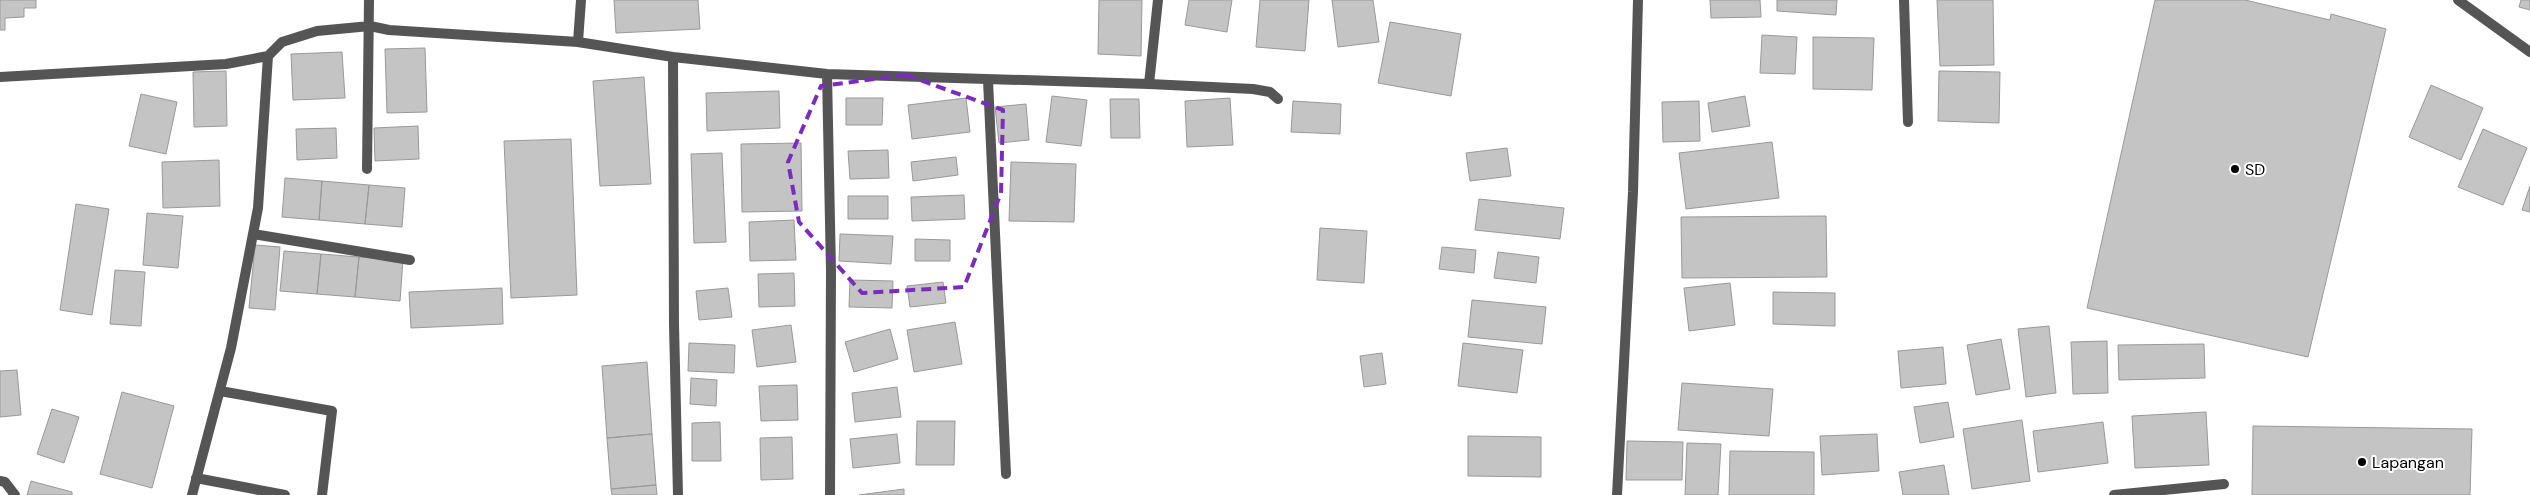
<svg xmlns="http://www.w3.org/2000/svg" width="2530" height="495" font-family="'DM Sans',sans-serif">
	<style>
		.building { fill: #c4c4c4; stroke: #999 }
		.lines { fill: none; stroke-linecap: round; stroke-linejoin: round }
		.service { stroke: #555; stroke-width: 10 }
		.minor { stroke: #555; stroke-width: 10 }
		.marked { fill: none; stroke: #7b2cbf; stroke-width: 4; stroke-dasharray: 10 6; stroke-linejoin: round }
		.poi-dot { fill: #000; stroke: #fff; stroke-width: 2 }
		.labels { text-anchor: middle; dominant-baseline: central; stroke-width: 4; stroke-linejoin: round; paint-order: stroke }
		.poi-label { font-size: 16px; fill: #000; stroke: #fff; text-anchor: start }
	</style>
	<rect width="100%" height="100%" fill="#fff"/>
	<path class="building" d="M0,0H36V8H24V17L5,18V30H0Z
		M614,0H698L700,29L616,33Z
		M1099,0H1142L1141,56L1098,54Z
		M1189,0H1232L1227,32L1185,25Z
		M1260,0H1309L1305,51L1256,47Z
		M1332,0H1373L1379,42L1338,47Z
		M1710,0H1760L1761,17L1711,18Z
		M1777,0H1837L1836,15L1777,11Z
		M1937,0H1993L1994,65L1940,66Z
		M2155,0H2245L2330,20L2331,14L2386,29L2308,357L2087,308Z
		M2521,0H2530V10L2519,7Z
		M1390,22L1461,34L1451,96L1378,83Z
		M1762,35L1797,37L1795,74L1760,73Z
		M1813,37L1874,38L1872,90L1813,89Z
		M425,48L427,112L387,113L385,49Z
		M342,52L345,98L293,100L291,54Z
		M226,71L227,126L194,127L193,72Z
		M1939,71L2000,72L1999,123L1938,121Z
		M644,77L651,184L600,186L593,81Z
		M2431,85L2483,108L2461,160L2409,137Z
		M779,91L780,128L707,131L706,93Z
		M141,94L177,102L166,154L129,146Z
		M1052,96L1087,100L1081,146L1046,142Z
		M1745,96L1750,126L1712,132L1708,103Z
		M846,98H883L882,125H846Z
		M966,98L970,132L912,139L908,105Z
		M1230,98L1233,145L1187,147L1185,101Z
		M1110,99H1139L1140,138H1111Z
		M1293,101L1341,104L1340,134L1291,132Z
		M1699,101L1700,141L1663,142L1662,102Z
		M1026,104L1029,140L999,143L995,107Z
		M418,126L419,159L375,161L374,128Z
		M336,128L337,158L297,160L296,129Z
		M2483,129L2527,148L2503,205L2458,187Z
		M571,139L577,295L511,298L504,141Z
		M1772,142L1779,198L1686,209L1679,153Z
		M801,143L802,211L742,212L741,144Z
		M1507,148L1511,176L1470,181L1466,153Z
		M888,150L889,178L850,179L848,151Z
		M722,153L726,242L694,243L691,154Z
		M956,157L958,175L913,181L911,162Z
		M219,160L220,206L163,208L162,162Z
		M1011,162L1076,164L1074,222L1009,221Z
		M285,178L322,181L319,220L282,217Z
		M322,181L369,185L365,224L319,220Z
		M369,185L405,188L402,227L365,224Z
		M2530,186V212L2522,210Z
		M964,195L965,219L912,221L911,197Z
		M848,196H888V219H848Z
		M1479,199L1564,208L1560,239L1475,230Z
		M76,204L109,209L92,315L60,310Z
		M147,213L183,216L178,268L143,265Z
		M1826,216L1827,277L1682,278L1681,217Z
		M794,220L796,260L750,261L749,222Z
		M1320,228L1367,231L1364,283L1317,280Z
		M840,234L893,236L891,264L839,261Z
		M915,239L950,240V261H915Z
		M255,245L280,247L275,310L249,308Z
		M1442,247L1476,250L1474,273L1439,269Z
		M284,251L321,254L317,294L280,291Z
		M1498,252L1539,257L1536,283L1494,278Z
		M321,254L359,257L355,297L317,294Z
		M359,257L403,260L400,301L355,297Z
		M115,270L145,272L141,326L110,324Z
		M794,273L795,306L759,307L758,274Z
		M850,280L893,281L892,308L849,307Z
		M943,282L946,303L910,307L907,286Z
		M1730,283L1735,325L1689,331L1684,288Z
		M502,288L503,324L411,328L409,292Z
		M728,288L732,317L699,320L696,291Z
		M1773,292L1835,293V326L1773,324Z
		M1472,300L1546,307L1542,344L1468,337Z
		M955,322L962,364L914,372L907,330Z
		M791,325L796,362L757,367L752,330Z
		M2049,326L2056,393L2026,397L2018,329Z
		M890,329L898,359L854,372L845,342Z
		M2001,339L2010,389L1976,395L1967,345Z
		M2107,341L2108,393L2073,394L2071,342Z
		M689,343L735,345L734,373L688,371Z
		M1463,343L1523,350L1517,393L1458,386Z
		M2204,344L2205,378L2119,380L2118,345Z
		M1943,347L1946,384L1901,388L1898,351Z
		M1382,353L1386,384L1364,387L1360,356Z
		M647,362L652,434L607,438L602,366Z
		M17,370L21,415L0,417V371Z
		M691,378L717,380L716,406L690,404Z
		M1682,383L1773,389L1769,436L1678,430Z
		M797,385L798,420L761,421L759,386Z
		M897,387L901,417L855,422L852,393Z
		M122,392L174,406L152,488L100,474Z
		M1948,402L1954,437L1920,443L1914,407Z
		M52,409L79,417L64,463L37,454Z
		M2206,412L2209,465L2135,468L2132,416Z
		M2022,420L2030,481L1972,489L1963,429Z
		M917,421H955L954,465H916Z
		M720,422L721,461H692V423Z
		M2103,422L2108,463L2038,472L2033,431Z
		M2253,426L2472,429L2470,495H2252Z
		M652,434L656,485L611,489L607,438Z
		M897,434L900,463L853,468L850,439Z
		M1877,434L1879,471L1822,475L1820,436Z
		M1468,436L1541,437V477L1468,476Z
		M792,437L793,479L761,480L760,438Z
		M1627,441L1683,442L1682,480H1626Z
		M1687,443L1721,444L1718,495H1685Z
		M1730,451L1814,452V495H1729Z
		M1944,465L1949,495H1903L1899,472Z
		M31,481L72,492V495H27Z
		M656,485L657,495H612L611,489Z
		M904,489V495H859Z"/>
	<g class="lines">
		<path class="service" d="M1149,84L1253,89L1270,92L1278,99"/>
		<path class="minor" d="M1904,0L1908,122
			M2458,0L2530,52
			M578,42L581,0
			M673,57L674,325L678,495
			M827,74L831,271L830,495
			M0,77L226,64L268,56L282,42L317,31L370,26L389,30L578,42L673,57L827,74L1149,84L1158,0
			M988,80L1006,474
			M367,169L369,0
			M253,234L410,260
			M220,391L332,411L322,495
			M196,478L285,495
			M0,481L5,482L15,495
			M192,495L231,348L258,208L268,56
			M1617,495L1633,192L1638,0
			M2114,495L2224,484"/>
	</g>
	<path class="marked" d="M906,75L1003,110L1001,193L964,287L862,293L799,222L788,162L821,86Z"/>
	<g class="poi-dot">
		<circle cx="2235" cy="169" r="5"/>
		<circle cx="2362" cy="462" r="5"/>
	</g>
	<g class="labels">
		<g class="poi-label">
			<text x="2245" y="169">SD</text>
			<text x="2372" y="462">Lapangan</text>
		</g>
	</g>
</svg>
